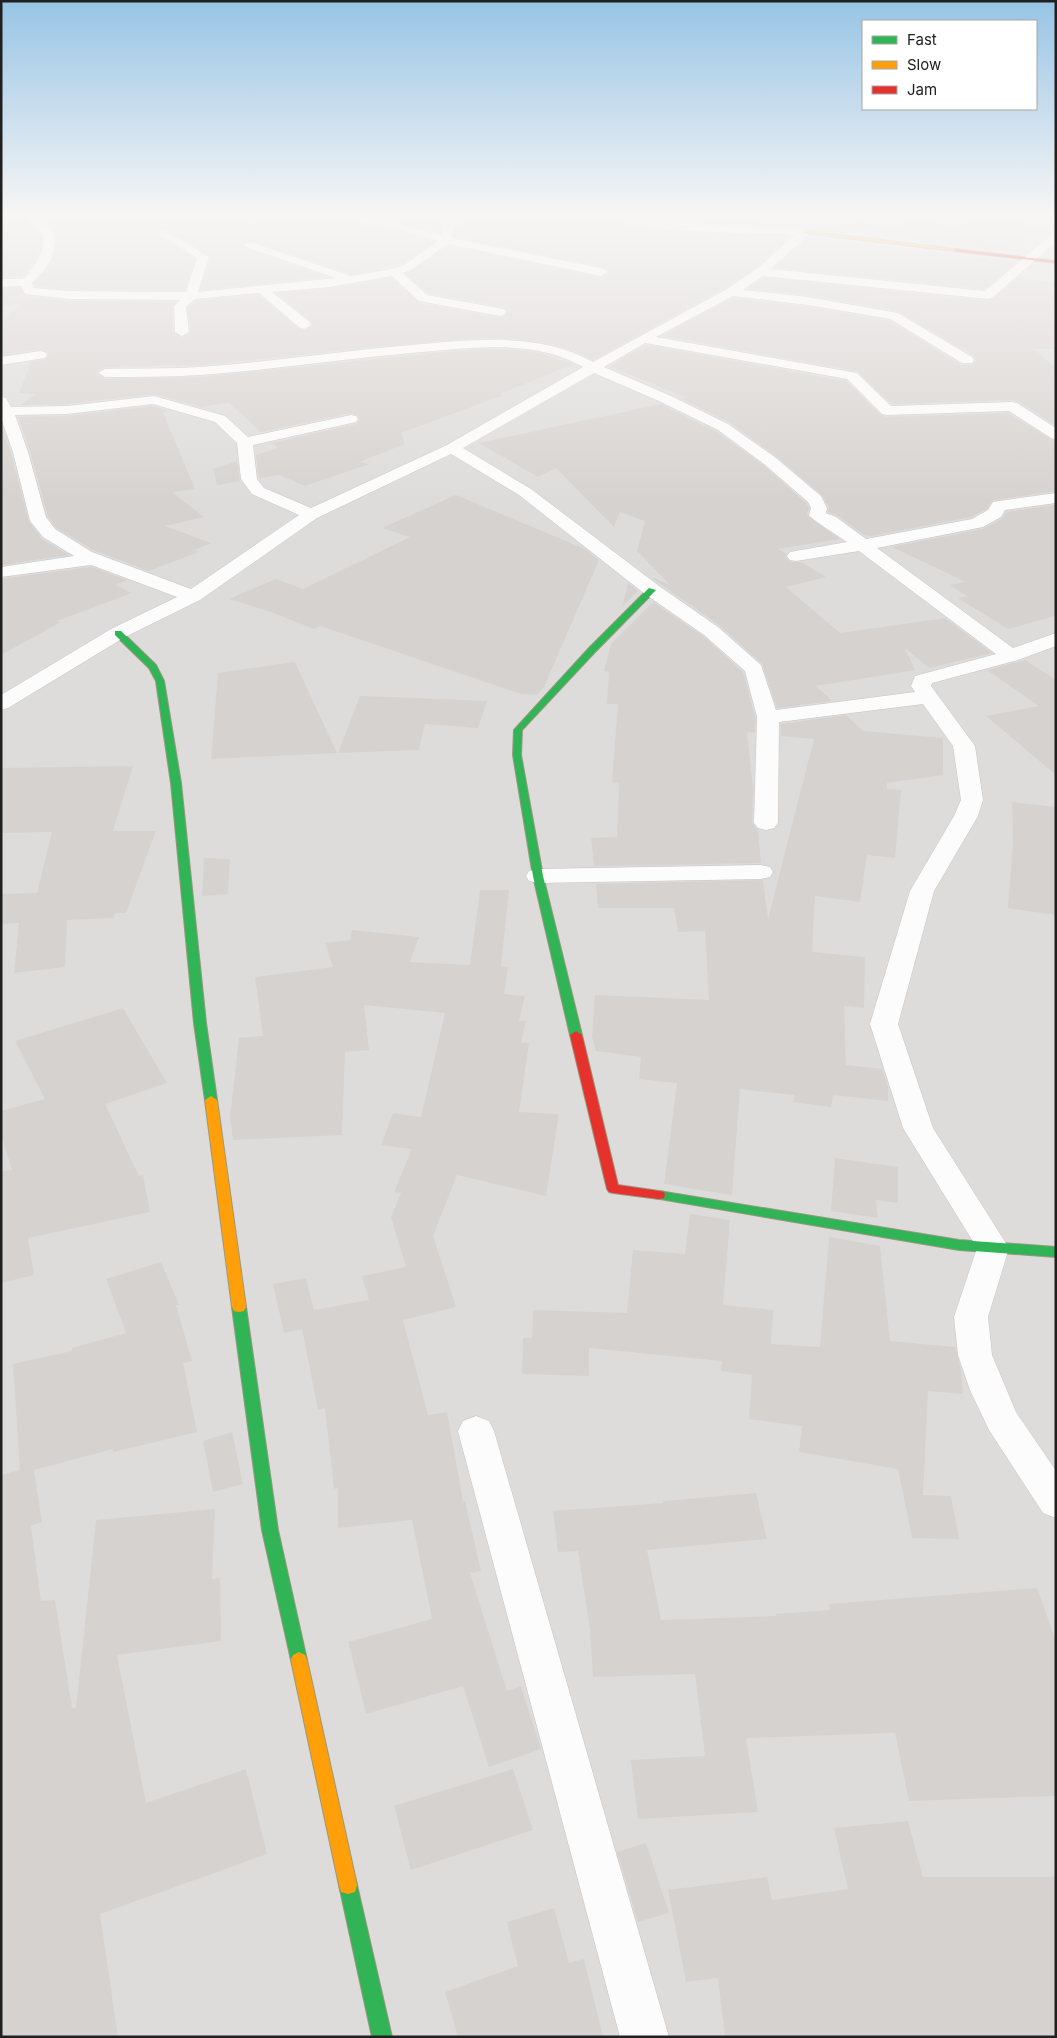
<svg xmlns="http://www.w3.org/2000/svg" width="1057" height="2038" font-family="Inter,sans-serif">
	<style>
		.residential { fill: #dedcdb }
		.building { fill: #d6d2d0 }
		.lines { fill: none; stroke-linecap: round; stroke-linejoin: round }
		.street-casing { stroke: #c7c6c5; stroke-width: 1 }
		.fast-casing { stroke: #999880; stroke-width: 2 }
		.slow-casing { stroke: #999880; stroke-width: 2 }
		.jam-casing { stroke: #999880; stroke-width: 2 }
		.street { fill: #fdfcfc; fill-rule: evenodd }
		.fast { fill: #30b455; fill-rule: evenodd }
		.slow { fill: #ff9f0a; fill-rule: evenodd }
		.jam { fill: #e5322d; fill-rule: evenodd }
	</style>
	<rect width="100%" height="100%" fill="#efece9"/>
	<path class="residential" d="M1,216H1056V2037H1Z"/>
	<path class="building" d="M1,216H21L41,236L37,258L22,277H1Z
		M37,216H344L347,220L434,242L403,263L351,274L249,240L242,245L245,249L327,277L201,290L211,256L164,228L158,230L159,237L195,259L185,290L69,289L35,286L34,283L48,268L54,256L57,234Z
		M373,216H455L443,220L440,233Z
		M477,216H602L609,222L645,228L699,233L790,237L756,268L726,287L593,360L572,350L550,344L527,340L481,338L385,346L200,365L105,367L96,372L105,379L200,377L478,349L521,350L542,354L573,364L500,394L504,395L401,433L405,444L359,462L369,464L305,486L279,475L259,478L256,455L278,448L272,443L356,424L360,420L358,415L351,413L261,432L229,403L200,407L155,394L67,404L20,405L35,394L19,393L31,362L45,360L49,354L45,350L40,349L1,355V322L21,305H1V289L20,288L25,296L69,301L176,302L172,306L173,332L183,338L191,332L188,308L196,301L258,295L299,329L305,331L313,326L311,321L277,293L330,289L391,278L419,303L500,318L506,316L508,311L504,307L428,293L406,274L448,246L601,278L609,273L601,266L454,236L455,227Z
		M671,216H720L825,229L858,221L896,230L908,219L956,225L974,216L1055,228L1006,248L1029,251L1027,253L805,227L707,223L665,219Z
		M809,237L1016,262L984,289L775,268Z
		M764,278L988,301L993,299L1018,278L1056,283V349H1034L1056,368V426L1018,401L1012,400L892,404L857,371L662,336L733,298L808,307L889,321L961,365H972L976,361L973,355L898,311L808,295L748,289Z
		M645,345L846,381L881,415L887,417L1008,413L1056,442V491L993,500L987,509L971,517L870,536L864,535L837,515L828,512L829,507L822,495L777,457L729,422L682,399L687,398L610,366Z
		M661,404L717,432L763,465L806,503L809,508L807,514L810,518L840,539L778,549L786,554V557L790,562H801L826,577L786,587L840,633L945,618L992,653L929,668L905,648L915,670L816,686L832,701L777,708L762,664L719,625L649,576L670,585L637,551L645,521L620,512L614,527L556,468L538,477L479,443Z
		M153,406L170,411L163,412L195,489L172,492L204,517L165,526L211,543L194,550L199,552L149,571L93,550L56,528L48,516L30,451L18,417L67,416Z
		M1,424L11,453L29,522L42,539L69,555L1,565Z
		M237,461L240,481L217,485L213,469Z
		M456,495L585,549L599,560L544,687L537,695L521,694L320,626L314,629L271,612L229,599L276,579L303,589L410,537L382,528Z
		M1056,505V616L1008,629L958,598L967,596L950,585L966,582L892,547L983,529L1002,519L1006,512Z
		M91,567L127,580L115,585L132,593L57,621L61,622L1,655V579Z
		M628,583L638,591L622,607Z
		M653,602L703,636L743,672L755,717V733L747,732L753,788L752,823L758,830L761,863L594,866L591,838L617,837L619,783L612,782L618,704H607L609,672L604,671L611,644Z
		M1025,660L1056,680V775L986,716L1039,706L987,670Z
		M295,662L337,753L211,759L218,673Z
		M360,696L392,697L487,701L478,728L425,724L419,750L338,753Z
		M846,715L863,731L943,738V775L887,783V789L901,790L895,858L867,855L860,902L815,896L812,952L865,957L864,1008L844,1006L846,1065L882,1069L888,1087V1101L833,1095L831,1107L793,1102L794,1095L740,1089L732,1195L664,1184L677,1083L639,1079L641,1057L596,1051L592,1037L595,995L709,1000L705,931L678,932L674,908H598L596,884L763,880L768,919L814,739L781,736V724Z
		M133,766L113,831H156L126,913H115L114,918L67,920L65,967L14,973L19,923L1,924V894L37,893L52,832L1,833V768Z
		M1012,802L1056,807V915L1008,908L1013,842Z
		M204,858L230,859L228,894L202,896Z
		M480,890H509L501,966L508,967L504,994L525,996L519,1021H526L521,1042L529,1043L519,1112L559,1114L546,1196L457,1175L433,1236L456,1307L403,1320L428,1415L447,1412L463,1501H465L481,1571L470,1573L507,1691L521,1686L541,1749L489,1767L463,1686L366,1714L348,1642L432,1619L412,1520L338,1528V1488L334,1489L325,1408L318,1410L302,1329L284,1333L273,1284L306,1278L314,1310L369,1300L362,1276L406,1267L391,1217L401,1193L394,1192L412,1149L381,1145L393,1113L421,1117L445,1013L364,1005L369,1050L345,1052L342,1135L233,1140L230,1117L239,1038L263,1036L255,977L333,967L325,943L350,940L352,930L419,937L410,962L470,965Z
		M123,1008L167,1083L105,1104L139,1176L143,1175L150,1212L28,1238L34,1275L1,1283V1171L12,1170L1,1134V1111L45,1099L15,1041Z
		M835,1158L898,1167V1203L876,1200L878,1218L831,1211Z
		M690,1214L730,1220L723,1305L773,1310L771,1344L820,1347L829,1237L880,1246L890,1341L955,1347L961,1370L963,1394L928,1391L923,1495L951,1496L959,1539L912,1538L898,1469L799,1452L802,1426L749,1419L752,1375L721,1371L722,1361L589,1348V1376L522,1374L523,1338H532L533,1310L627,1313L633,1250L685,1254Z
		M161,1262L179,1305H176L192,1361L183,1363L197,1432L113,1452V1449L34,1470L42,1522L31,1526L41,1601L55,1600L72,1708H76L96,1520L215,1509L212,1579L220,1578L221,1641L117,1655L146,1803L246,1769L267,1854L100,1914L118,2037H1V1475L20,1470L13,1364L72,1351V1348L126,1333L106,1279Z
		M232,1432L243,1484L213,1492L203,1441Z
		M756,1493L767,1539L647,1550L661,1620L776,1616L775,1614L830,1610L829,1604L1037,1588L1056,1641V1796L909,1801L895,1733L746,1738L758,1812L638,1819L631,1760L705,1756L695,1674L593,1677L590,1630L578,1551L558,1552L553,1511L663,1503V1501Z
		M513,1769L533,1830L411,1870L394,1806Z
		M908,1821L923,1877H1056V2037H725L718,1978L686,1982L668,1890L767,1877L772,1900L848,1889L834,1828Z
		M646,1843L669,1913L638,1922L617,1852Z
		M554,1908L569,1963L584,1959L603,2037H458L445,1992L518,1966L507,1922Z"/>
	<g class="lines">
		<defs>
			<path id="street" d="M23,216H34L55,234C55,258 49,266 32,283L34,288L69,291L186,292L197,258L160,235L159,233L160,231L164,230L209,257L198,292L336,278L246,247L244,245L250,242L351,276L392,269L404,265L438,241L419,235L347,218L346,216H365L441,235L444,222L460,216H475L453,226L452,238L601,268L607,272L601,276L448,244L412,269L403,273L427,295L504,309L506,312L504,315L500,316L419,301L392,276L330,287L272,292L310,322L311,325L305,329L300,328L259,293L195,299L186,307L189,332L182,336L175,332L174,306L180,300L69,299L25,294L21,286L1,287V279H23C37,265 43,255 43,235Z
				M604,216H625L707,225L805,229L810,232L809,234L771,269L985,291L1052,234L1056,233V242L992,298L988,299L763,276L743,290L808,297L898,313L972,357L974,360L972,363H962L890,319L808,305L733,296L656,337L857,373L891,406L1012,402L1017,403L1056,428V440L1051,438L1009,411L887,415L882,414L847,379L645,343L604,367L671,396L728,424L776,458L821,496L827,508L826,513L836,517L866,539L972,519L988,510L993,502L999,501L1056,493V503L1005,510L1001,517L983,527L877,548L1013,648L1056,633V646L1018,660L932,683L931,686L975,746L983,800L978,816L934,891L898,1024L933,1128L1009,1248L988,1317L992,1355L1016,1412L1056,1471V1518L1043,1513L989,1430L970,1390L958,1355L954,1317L977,1248L903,1128L870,1024L910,891L954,816L961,800L953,746L923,704L779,722L778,823L774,828L766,830L758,828L754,823L757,717L745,671L704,635L645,594L519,495L451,454L317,518L200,600L125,637L8,708L1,710V695L111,629L177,597L91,565L1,577V567L74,556L43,537L30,521L13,452L1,418V397L6,398L11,407L67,406L154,396L225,416L248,437L351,415L356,416L358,419L356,422L253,445L257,479L264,488L311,508L447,445L583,367C532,338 469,348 412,353C341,359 271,370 200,375C169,377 137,377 105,377L98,373L105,369C137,368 168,369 200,367C270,362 341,351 411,345C472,340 538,331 593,362L727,289L757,269L795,235C732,232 667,234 605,218ZM594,373L661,402L718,430L764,464L808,502L811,508L809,515C811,519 840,537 847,542L790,552L787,556L790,560L796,561L859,551L996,654L915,676L911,686L915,692L776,710L761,665L718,627L659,586L531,489L463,448ZM153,404L215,422L237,443L241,479L252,494L299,515L191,589L92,552L55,529L46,517L28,452L15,415L67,414Z
				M40,351L45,352L47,355L45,358L1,365V357Z
				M761,865L770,867L773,872L770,877L761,879L538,883L529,881L526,876L529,871L538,869Z
				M476,1416L489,1421L494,1431L669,2037H620L458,1431L463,1421Z"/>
			<path id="fast" d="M649,588L656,590L595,652L522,730L521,755L543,876L582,1035L576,1039L570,1035L533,876L513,755L514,730L589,648Z
				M115,631H121L156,665L164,681L181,783L206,1023L217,1100L211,1104L205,1100L194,1023L171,783L156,681L149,668L115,635Z
				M659,1191L959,1240L1056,1247V1257L959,1250L654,1198L653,1195L654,1192Z
				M239,1302L244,1303L246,1307L278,1530L307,1660L305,1665L299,1668L293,1665L291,1660L262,1530L232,1307L234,1303Z
				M348,1876L355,1878L357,1885L392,2037H372L339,1885L341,1878Z"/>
			<path id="slow" d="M805,231L955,249L957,250L955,251L803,233Z
				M211,1096L217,1100L246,1307L244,1311L239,1312L234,1311L232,1307L205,1100Z
				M299,1652L305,1655L307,1660L357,1885L355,1892L348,1894L341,1892L339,1885L291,1660L293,1655Z"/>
			<path id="jam" d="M955,249L1056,261V263L953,251Z
				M576,1031L582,1035L618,1185L659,1191L664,1192L665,1195L664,1198L659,1199L613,1193L609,1192L607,1189L570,1035Z"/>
		</defs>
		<use href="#street" class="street-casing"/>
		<use href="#fast" class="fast-casing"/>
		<use href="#slow" class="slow-casing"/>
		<use href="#jam" class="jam-casing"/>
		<use href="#street" class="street"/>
		<use href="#fast" class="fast"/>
		<use href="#slow" class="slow"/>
		<use href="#jam" class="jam"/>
	</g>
	<linearGradient id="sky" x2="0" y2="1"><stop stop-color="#97c4e5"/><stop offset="0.43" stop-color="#f8f6f5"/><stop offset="1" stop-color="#f8f6f5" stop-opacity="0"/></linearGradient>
	<rect width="1057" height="501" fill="url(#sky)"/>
	<rect width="1057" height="2038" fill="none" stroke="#202020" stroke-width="5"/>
	<rect x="862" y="20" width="175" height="90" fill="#ffffff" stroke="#a6a6a6"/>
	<rect x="872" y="36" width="25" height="8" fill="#30b455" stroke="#a6a6a6"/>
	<text x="907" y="45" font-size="15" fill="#202020">Fast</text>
	<rect x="872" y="61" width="25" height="8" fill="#ff9f0a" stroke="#a6a6a6"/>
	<text x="907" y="70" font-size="15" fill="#202020">Slow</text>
	<rect x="872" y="86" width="25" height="8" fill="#e5322d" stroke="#a6a6a6"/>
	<text x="907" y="95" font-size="15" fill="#202020">Jam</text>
</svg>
